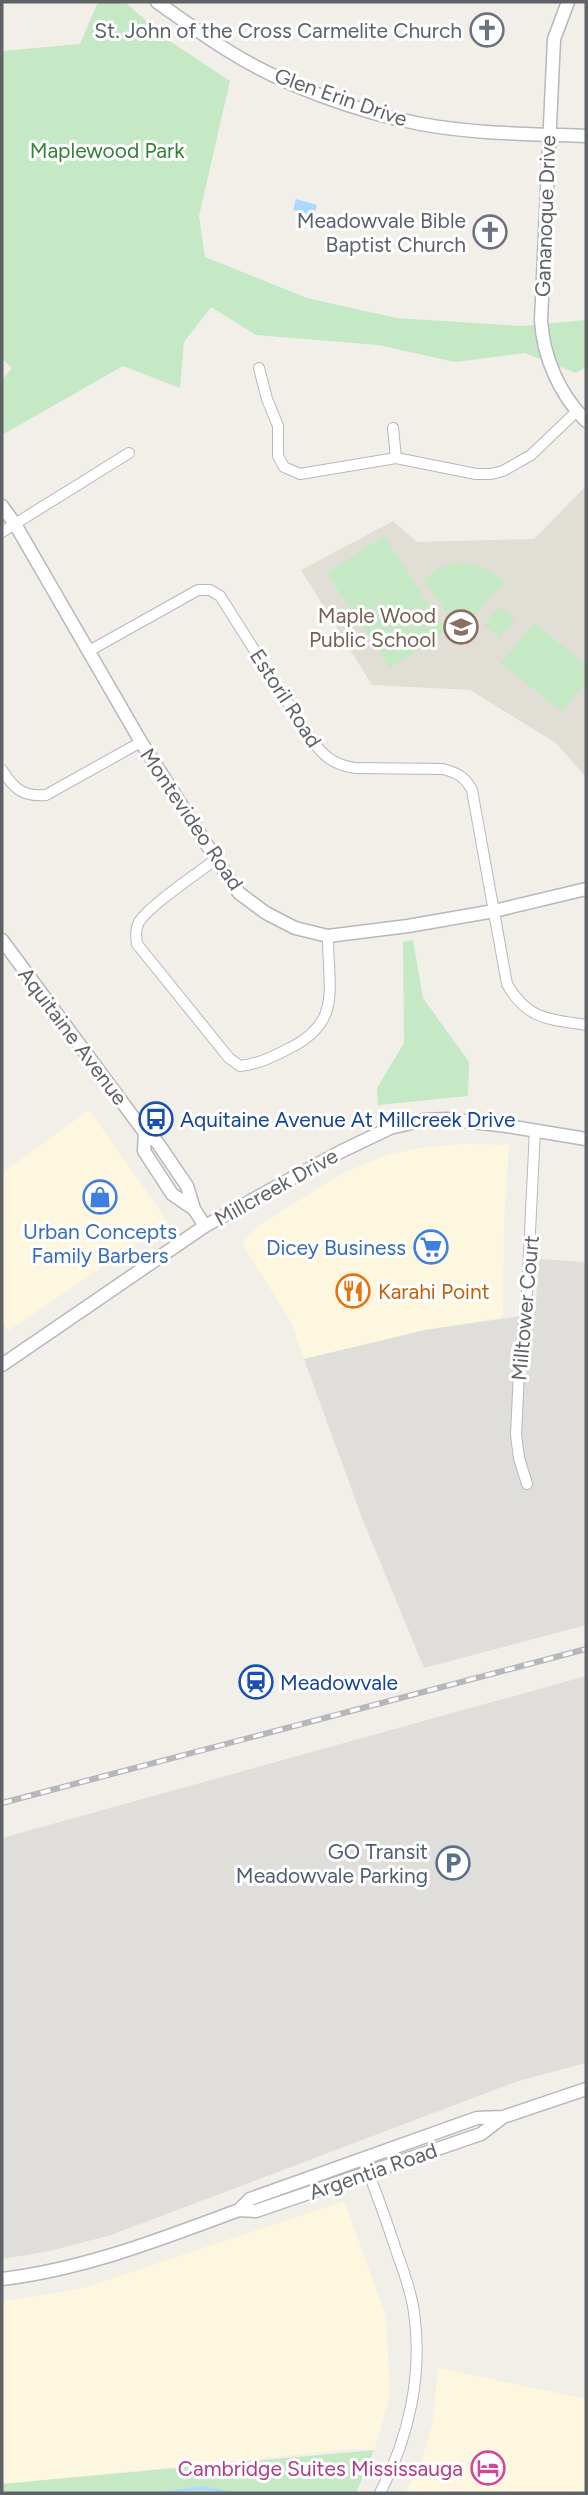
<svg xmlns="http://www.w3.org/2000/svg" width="588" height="2495" font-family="Figtree,sans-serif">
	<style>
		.commercial { fill: #fef7e0 }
		.industrial { fill: #e0deda }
		.education { fill: #e1ded6 }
		.green { fill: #c5e8c5 }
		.water { fill: #aadaff }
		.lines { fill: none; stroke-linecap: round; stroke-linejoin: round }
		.stream { stroke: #aadaff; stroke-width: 3.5 }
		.minor-casing { stroke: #b5b8bc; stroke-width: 12 }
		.tertiary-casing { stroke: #b5b8bc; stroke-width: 15 }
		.minor { stroke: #fff; stroke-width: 10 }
		.tertiary { stroke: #fff; stroke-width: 12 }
		.rail-casing { stroke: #b6b7b8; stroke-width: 6 }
		.rail { stroke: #fff; stroke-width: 3.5; stroke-dasharray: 10; stroke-linecap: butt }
		.labels { text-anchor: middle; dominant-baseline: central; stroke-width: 6; stroke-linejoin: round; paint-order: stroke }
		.worship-label { font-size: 21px; fill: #5b616d; stroke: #fff; text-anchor: end }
		.street-label { font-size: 21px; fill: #5f6368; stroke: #fff }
		.park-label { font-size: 21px; fill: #348238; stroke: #fff }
		.education-label { font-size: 21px; fill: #785e54; stroke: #fff; text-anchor: end }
		.transit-label { font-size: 21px; fill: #164399; stroke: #fff; text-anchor: start }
		.shop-label { font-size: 21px; fill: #366cbe; stroke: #fff }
		.food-label { font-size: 21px; fill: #c56008; stroke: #fff; text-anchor: start }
		.service-label { font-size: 21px; fill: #4e5e75; stroke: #fff; text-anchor: end }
		.hotel-label { font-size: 21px; fill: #b23c85; stroke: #fff; text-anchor: end }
	</style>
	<rect width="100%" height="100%" fill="#f1efe8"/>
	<path class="commercial" d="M89,1110L168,1222L8,1331L2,1321V1173Z
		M465,1144L509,1145L504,1221L503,1317L425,1330L304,1359L292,1324L242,1243L258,1226L343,1173L390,1154L428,1147Z
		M344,2201L386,2316L390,2396L374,2450L353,2449L2,2484V2301L45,2295L86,2287Z
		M438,2368L586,2399V2493H405L420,2465L433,2421Z"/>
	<path class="industrial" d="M539,1259L586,1262V1625L424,1668L362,1518L304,1359L425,1330L535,1314Z
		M586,1676V2063L518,2081L111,2235L50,2251L2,2259V1838Z"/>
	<path class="education" d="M586,486V769L584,775L556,743L470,690L372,685L301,570L393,521L417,542L534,539Z"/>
	<path class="green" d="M98,2H125L168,40L230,81L199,216L205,257L307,298L396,318L521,326L586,320V367L576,373L525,353L455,362L378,345L256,335L211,307L184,342L180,388L123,366L2,435V380L12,368L2,359V51L80,44Z
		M384,536L446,631L390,668L327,573Z
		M455,563C476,563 488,568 505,581L466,624H455L423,580L437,569Z
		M500,606L515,619L500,638L484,625Z
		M534,623L586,665V681L562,712L501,663Z
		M413,940L423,998L469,1062L468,1096L378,1105L377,1088L404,1043L403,942Z
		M374,2450L356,2493H2V2484Z"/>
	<path class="water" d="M296,199L317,205L314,216L293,210Z"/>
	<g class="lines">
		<path class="stream" d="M164,2493L204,2488L229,2493"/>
		<defs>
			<path id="minor" d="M259,368L267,399L278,426V456L284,467L300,474L396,458L476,474H491L503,471L531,455L576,412
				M393,428L396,458
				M2,532L129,453
				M89,651L198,590H210L220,596L309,736C322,755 333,765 355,768L443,769C458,773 465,777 472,790L507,984C527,1020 549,1019 586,1025
				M2,770C14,789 23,797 46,795L141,742
				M216,859C197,874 151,904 139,922C135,929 136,936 137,944L229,1058L240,1066C258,1064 270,1058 286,1050C343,1023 328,991 328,936
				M527,1484L519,1458L516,1435L519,1372L527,1293L535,1130
				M363,2159C375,2189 386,2219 396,2250C403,2270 411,2290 414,2312C423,2374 409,2438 380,2493"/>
			<path id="tertiary" d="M157,2C180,18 203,35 227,50C282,85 358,112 421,124C475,134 531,134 586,136
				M568,2L554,39L541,320C543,357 560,395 586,421
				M2,506L15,524L141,742L216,859L239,893L266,913L295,928L328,936L408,926L494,911L586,889
				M2,940L145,1133L157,1142L187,1186L194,1209L205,1226
				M145,1133L144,1151L172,1194L194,1209
				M2,1365L205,1226L340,1152L390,1128L424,1120L447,1119L507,1126L586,1139
				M239,2210L256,2211L481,2134L503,2117
				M2,2279C85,2269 161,2239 239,2210L250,2199L477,2118L503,2117L586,2089"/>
		</defs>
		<use href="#minor" class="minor-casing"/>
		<use href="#tertiary" class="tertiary-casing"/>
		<use href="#minor" class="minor"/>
		<use href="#tertiary" class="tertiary"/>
		<defs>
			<path id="rail" d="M2,1803L586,1649"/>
		</defs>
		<use href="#rail" class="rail-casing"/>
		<use href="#rail" class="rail"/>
	</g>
	<defs>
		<symbol id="church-ring" viewBox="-11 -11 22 22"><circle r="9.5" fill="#fff" stroke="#6b7280" stroke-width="1.5"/><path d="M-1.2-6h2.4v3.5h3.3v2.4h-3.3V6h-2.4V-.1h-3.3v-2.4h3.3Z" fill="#6b7280"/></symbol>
		<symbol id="school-ring" viewBox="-11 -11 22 22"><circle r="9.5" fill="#fff" stroke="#8d6e63" stroke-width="1.5"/><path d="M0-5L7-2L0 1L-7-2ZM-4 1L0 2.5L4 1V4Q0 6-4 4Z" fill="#8d6e63"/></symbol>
		<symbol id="bus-ring" viewBox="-11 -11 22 22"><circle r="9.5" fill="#fff" stroke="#1a4fb4" stroke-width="1.5"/><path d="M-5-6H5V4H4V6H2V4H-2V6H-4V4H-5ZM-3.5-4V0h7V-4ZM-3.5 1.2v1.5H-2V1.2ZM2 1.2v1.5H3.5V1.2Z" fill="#1a4fb4"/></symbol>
		<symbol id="shop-ring" viewBox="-11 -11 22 22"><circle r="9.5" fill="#fff" stroke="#3f7fe0" stroke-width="1.5"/><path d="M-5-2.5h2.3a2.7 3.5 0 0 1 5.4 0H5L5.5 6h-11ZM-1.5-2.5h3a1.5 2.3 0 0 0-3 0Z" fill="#3f7fe0"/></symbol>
		<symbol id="supermarket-ring" viewBox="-11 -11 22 22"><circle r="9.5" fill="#fff" stroke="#3f7fe0" stroke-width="1.5"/><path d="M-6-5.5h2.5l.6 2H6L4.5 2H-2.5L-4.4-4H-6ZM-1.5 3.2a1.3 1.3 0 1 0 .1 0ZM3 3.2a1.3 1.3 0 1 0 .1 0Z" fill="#3f7fe0"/></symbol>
		<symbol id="restaurant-ring" viewBox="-11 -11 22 22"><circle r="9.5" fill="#fff" stroke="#e8710a" stroke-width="1.5"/><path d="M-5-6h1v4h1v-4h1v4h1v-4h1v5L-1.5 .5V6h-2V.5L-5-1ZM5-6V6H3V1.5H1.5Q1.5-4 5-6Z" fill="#e8710a"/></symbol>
		<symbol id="station-ring" viewBox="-11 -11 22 22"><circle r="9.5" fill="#fff" stroke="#1a4fb4" stroke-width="1.5"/><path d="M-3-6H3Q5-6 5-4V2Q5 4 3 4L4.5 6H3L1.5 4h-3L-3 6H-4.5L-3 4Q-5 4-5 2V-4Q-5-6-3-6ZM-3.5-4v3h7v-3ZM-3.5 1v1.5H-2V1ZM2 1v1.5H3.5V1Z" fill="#1a4fb4"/></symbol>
		<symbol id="parking-ring" viewBox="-11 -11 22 22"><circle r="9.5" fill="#fff" stroke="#5c6f8a" stroke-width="1.5"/><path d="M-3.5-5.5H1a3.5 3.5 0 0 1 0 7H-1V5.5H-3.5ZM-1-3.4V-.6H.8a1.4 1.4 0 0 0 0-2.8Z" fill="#5c6f8a"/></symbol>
		<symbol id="hotel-ring" viewBox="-11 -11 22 22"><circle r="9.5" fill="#fff" stroke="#d1479c" stroke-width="1.5"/><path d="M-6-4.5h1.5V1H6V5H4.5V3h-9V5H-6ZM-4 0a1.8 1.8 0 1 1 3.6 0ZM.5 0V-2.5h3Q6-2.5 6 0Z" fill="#d1479c"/></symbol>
	</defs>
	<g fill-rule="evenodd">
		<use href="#church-ring" x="468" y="11" width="38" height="38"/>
		<use href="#church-ring" x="471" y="213" width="38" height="38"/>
		<use href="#school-ring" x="442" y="608" width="38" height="38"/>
		<use href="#bus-ring" x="137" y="1100" width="38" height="38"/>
		<use href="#shop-ring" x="81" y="1178" width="38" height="38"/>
		<use href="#supermarket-ring" x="412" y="1228" width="38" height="38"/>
		<use href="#restaurant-ring" x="334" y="1272" width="38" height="38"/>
		<use href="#station-ring" x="237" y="1663" width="38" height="38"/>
		<use href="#parking-ring" x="434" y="1844" width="38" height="38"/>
		<use href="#hotel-ring" x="469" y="2449" width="38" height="38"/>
	</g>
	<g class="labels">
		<g class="worship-label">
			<text x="462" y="30">St. John of the Cross Carmelite Church</text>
			<text x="466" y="220">Meadowvale Bible<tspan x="466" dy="24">Baptist Church</tspan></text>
		</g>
		<g class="street-label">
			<text transform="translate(341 97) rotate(19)">Glen Erin Drive</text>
			<text transform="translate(545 216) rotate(-88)">Gananoque Drive</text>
			<text transform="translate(286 698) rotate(57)">Estoril Road</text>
			<text transform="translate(192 819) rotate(56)">Montevideo Road</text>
			<text transform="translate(73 1036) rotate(53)">Aquitaine Avenue</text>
			<text transform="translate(276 1187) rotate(-29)">Millcreek Drive</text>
			<text transform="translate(525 1308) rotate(-85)">Milltower Court</text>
			<text transform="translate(373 2171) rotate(-19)">Argentia Road</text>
		</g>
		<g class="park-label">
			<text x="107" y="150">Maplewood Park</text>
		</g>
		<g class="education-label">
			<text x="436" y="615">Maple Wood<tspan x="436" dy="24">Public School</tspan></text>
		</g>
		<g class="transit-label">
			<text x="180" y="1119">Aquitaine Avenue At Millcreek Drive</text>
			<text x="280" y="1682">Meadowvale</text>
		</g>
		<g class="shop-label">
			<text x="100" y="1231">Urban Concepts<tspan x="100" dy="24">Family Barbers</tspan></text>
			<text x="406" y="1247" text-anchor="end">Dicey Business</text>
		</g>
		<g class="food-label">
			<text x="378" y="1291">Karahi Point</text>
		</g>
		<g class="service-label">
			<text x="428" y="1851">GO Transit<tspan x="428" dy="24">Meadowvale Parking</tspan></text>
		</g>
		<g class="hotel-label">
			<text x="463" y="2468">Cambridge Suites Mississauga</text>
		</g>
	</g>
	<rect width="588" height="2495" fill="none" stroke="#5f6368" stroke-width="7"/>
</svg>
